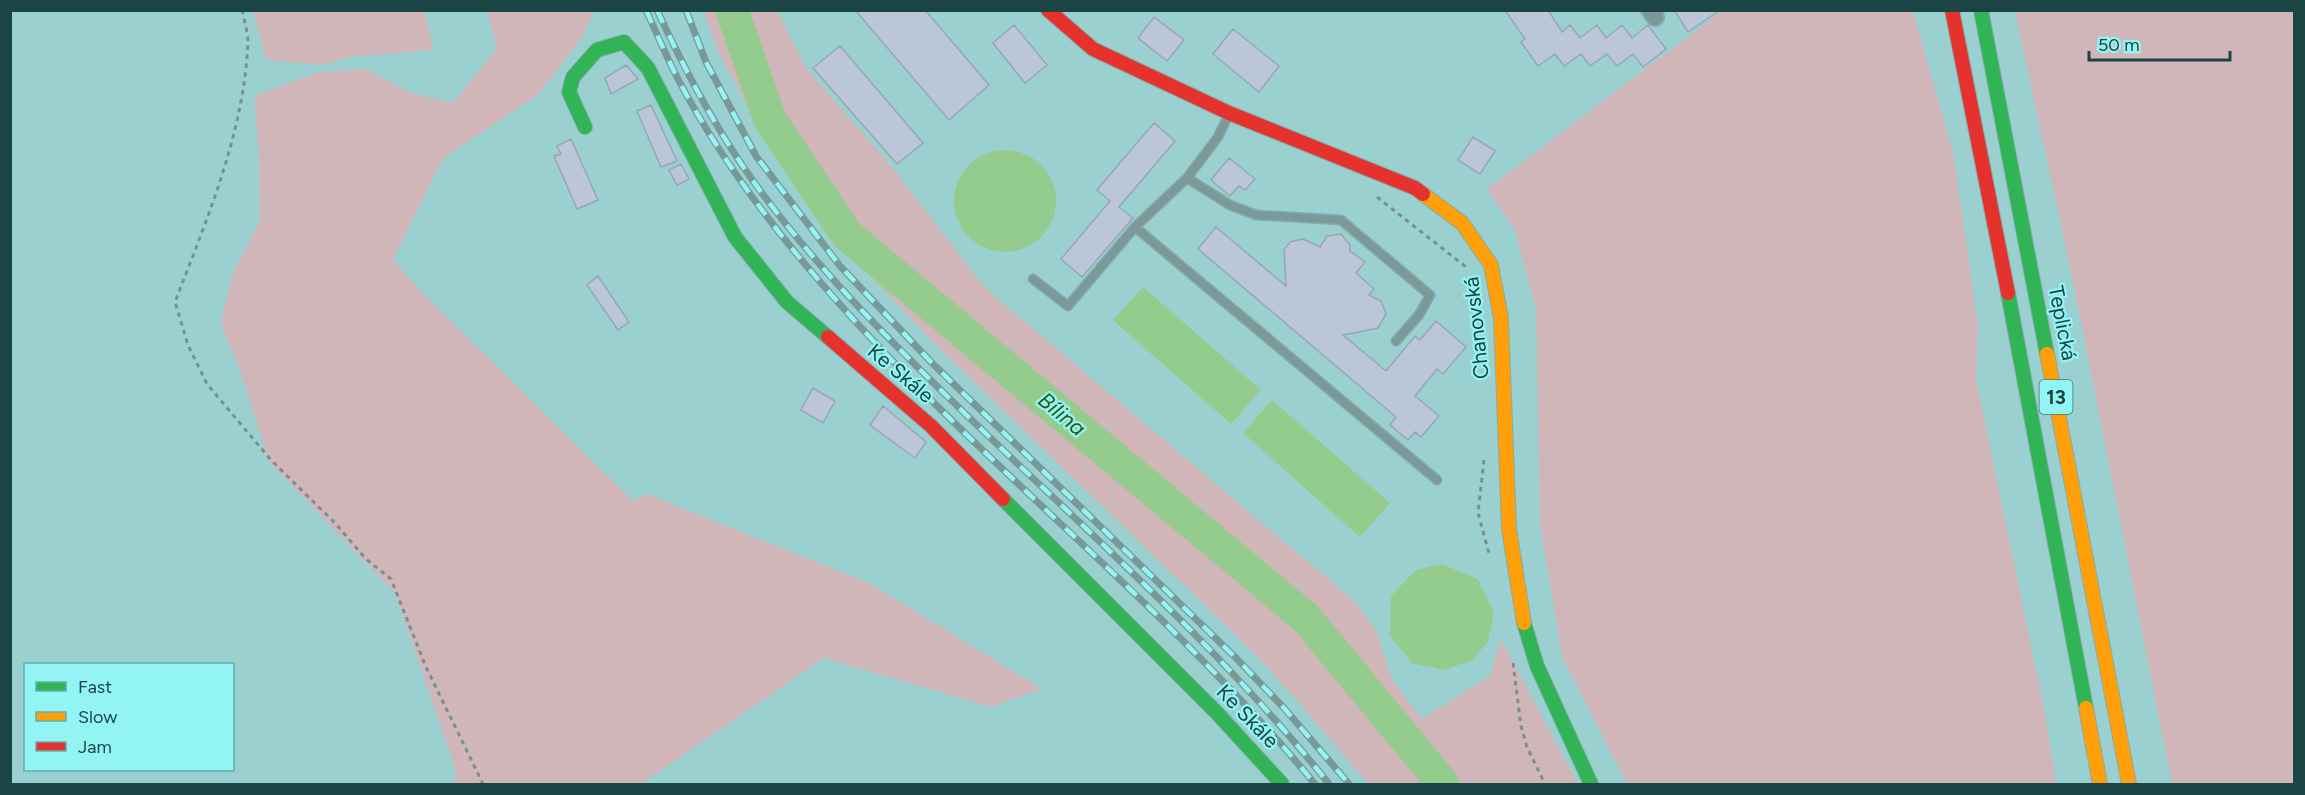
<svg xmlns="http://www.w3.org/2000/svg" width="2305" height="795" font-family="Figtree,sans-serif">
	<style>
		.green { fill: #d1b6b9 }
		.water { fill: #93cc8d }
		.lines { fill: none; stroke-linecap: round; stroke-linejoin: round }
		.river { stroke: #93cc8d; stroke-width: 33 }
		.building { fill: #bbc7d8; stroke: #97a7b2; stroke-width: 1.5 }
		.lane-casing { stroke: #83adad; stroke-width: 11 }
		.street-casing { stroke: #83adad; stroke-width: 20 }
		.fast-casing { stroke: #83adad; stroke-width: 16 }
		.slow-casing { stroke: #83adad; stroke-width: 16 }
		.jam-casing { stroke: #83adad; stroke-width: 16 }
		.path { stroke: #769191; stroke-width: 3; stroke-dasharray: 4.5 4.5; stroke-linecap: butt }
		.lane { stroke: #7c9999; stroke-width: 8 }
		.street { stroke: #7c9999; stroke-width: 16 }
		.fast { stroke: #30b455; stroke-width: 14 }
		.slow { stroke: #ff9f0a; stroke-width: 14 }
		.jam { stroke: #e5322d; stroke-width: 14 }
		.rail-casing { stroke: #789999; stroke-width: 7 }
		.rail { stroke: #92f4f3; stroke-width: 4.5; stroke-dasharray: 14; stroke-linecap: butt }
		.labels { text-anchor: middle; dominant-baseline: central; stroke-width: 4.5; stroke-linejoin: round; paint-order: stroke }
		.shield { fill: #92f4f3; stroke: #3f7a79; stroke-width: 1.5 }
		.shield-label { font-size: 20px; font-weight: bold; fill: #1b4545 }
		.street-label { font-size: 21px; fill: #1b4545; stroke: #92f4f3 }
		.water-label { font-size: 22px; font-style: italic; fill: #305518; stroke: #92f4f3 }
	</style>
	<rect width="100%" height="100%" fill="#9bd0d0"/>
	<path class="green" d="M253,11H424L434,50L349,57L321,65L266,60Z
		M487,11H594L584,34L539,94L443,158L393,260L420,290L633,501L647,494L869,583L1042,689L991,707L824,658L641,784H453L456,770L395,593L269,462L240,370L221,323L232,275L260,221L259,154L254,96L319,72L365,69L411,93L453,103L497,48Z
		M703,11H777L807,69L896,172L985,288L1354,601L1375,628L1393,681L1422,719L1490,676L1501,639L1578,784H1368L1295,698L1248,647L942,351L852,256L770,148L720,55Z
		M1722,11H1913L1954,157L1978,325L1976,379L2045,713L2056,784H1627L1562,656L1540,523L1536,309L1515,230L1487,189Z
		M2015,11H2294V784H2172L2074,286Z"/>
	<path class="water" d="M954 201a51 51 0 1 1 102 0a51 51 0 1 1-102 0Z
		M1143,287L1261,390L1231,424L1113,320Z
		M1272,400L1390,503L1360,537L1243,433Z
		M1442,564L1478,579L1494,613L1488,641L1473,660L1443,670L1412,663L1390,636L1391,596L1416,570Z"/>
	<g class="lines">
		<path class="river" d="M732,10L770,120L847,235L1306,618L1443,784"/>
	</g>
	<path class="building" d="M855,10H925L989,85L949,120Z
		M1505,10H1548L1562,32L1570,25L1580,38L1597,25L1606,38L1622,25L1632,38L1648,25L1666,49L1643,67L1633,54L1617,66L1607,54L1590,66L1581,54L1564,66L1555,54L1538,66L1521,42L1525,39Z
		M1674,10H1720L1688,32Z
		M1154,17L1184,40L1167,61L1138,38Z
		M1014,25L1047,65L1025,83L993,43Z
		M1233,29L1279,66L1259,92L1213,54Z
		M840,46L923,143L897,164L813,68Z
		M626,65L638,79L611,94L605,78Z
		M651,105L677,161L661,167L637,111Z
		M1154,123L1175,141L1119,207L1133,218L1082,277L1061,259L1110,201L1097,190Z
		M1473,137L1495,151L1480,174L1458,160Z
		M571,139L598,200L577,209L554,156L561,154L557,146Z
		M1229,158L1255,179L1245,190L1239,186L1230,196L1211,180Z
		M681,164L689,179L677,185L669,170Z
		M1216,227L1286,286L1284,250L1290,242L1303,239L1320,247L1327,236L1341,234L1350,245V251L1365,262L1356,273L1374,289L1369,295L1381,301L1386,314L1378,328L1343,335L1386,371L1415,336L1420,340L1436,321L1466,347L1443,374L1437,369L1415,396L1439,416L1421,437L1415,432L1408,440L1390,425L1396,417L1198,249Z
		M598,276L629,322L618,330L587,285Z
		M813,388L835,401L823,423L801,410Z
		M883,406L926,442L915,458L870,425Z"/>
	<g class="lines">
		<defs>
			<path id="lane" d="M1187,178L1230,205L1256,215L1341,220L1430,295L1419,315L1396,341
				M1135,227L1437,480
				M1033,279L1068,306L1135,227L1187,178L1218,137L1228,116"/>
			<path id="street" d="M1650,10L1655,17"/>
			<path id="fast" d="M1981,10L2047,354
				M585,127L569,92L573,77L597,50L624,42L648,68L735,237L787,302L828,337
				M2008,293L2086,708
				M1003,499L1217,713L1282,784
				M1524,623L1537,666L1591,784"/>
			<path id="slow" d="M1423,194L1462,223L1491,265L1501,318L1509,529L1524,623
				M2047,354L2129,784
				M2086,708L2100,784"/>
			<path id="jam" d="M1048,10L1093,49L1229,113L1415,188L1423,194
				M1952,10L2008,293
				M828,337L931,426L1003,499"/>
		</defs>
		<use href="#lane" class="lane-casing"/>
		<use href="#street" class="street-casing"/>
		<use href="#fast" class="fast-casing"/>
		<use href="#slow" class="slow-casing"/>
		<use href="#jam" class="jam-casing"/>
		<path class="path" d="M242,10C244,20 248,32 248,42C244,133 207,219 175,302L188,345L207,384L271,460L335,523L366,559L391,579L426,667L483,784
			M1377,197L1466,267
			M1484,460L1478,513L1490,557
			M1513,663L1521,726L1527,747L1545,784"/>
		<use href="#lane" class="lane"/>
		<use href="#street" class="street"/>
		<use href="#fast" class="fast"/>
		<use href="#slow" class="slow"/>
		<use href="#jam" class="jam"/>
		<defs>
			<path id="rail" d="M646,10C657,34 667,58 679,81C717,153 768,222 822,284C975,461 1166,603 1315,784
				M657,10C682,64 709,116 742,165C800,250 874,325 948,397C1077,523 1217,643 1329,784
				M686,10L706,62L756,156L840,266L931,362L1236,658L1284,708L1349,784"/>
		</defs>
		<use href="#rail" class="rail-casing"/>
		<use href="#rail" class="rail"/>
	</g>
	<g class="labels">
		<rect class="shield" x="2039.5" y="380" width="33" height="34" rx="4.5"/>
		<g class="shield-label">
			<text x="2056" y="397">13</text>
		</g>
		<g class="street-label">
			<text transform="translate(2063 323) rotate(79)">Teplická</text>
			<text transform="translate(1476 328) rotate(-96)">Chanovská</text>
			<text transform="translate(901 373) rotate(40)">Ke Skále</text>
			<text transform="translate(1248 716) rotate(46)">Ke Skále</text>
		</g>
		<g class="water-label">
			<text transform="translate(1062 414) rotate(40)">Bílina</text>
		</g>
	</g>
	<rect width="2305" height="795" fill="none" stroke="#1b4545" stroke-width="24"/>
	<rect x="24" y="663" width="210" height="108" fill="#92f4f3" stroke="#62aead" stroke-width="1.5"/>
	<rect x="36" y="682" width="30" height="9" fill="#30b455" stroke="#62aead" stroke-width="1.5"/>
	<text x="78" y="693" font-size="18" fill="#1b4545">Fast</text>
	<rect x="36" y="712" width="30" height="9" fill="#ff9f0a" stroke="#62aead" stroke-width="1.5"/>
	<text x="78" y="723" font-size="18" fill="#1b4545">Slow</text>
	<rect x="36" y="742" width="30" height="9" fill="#e5322d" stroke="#62aead" stroke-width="1.5"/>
	<text x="78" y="753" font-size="18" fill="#1b4545">Jam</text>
	<path d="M2089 51v9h141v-9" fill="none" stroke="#1b4545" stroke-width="3"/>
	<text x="2098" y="51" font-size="18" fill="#1b4545" stroke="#92f4f3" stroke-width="4.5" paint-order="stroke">50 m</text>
</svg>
